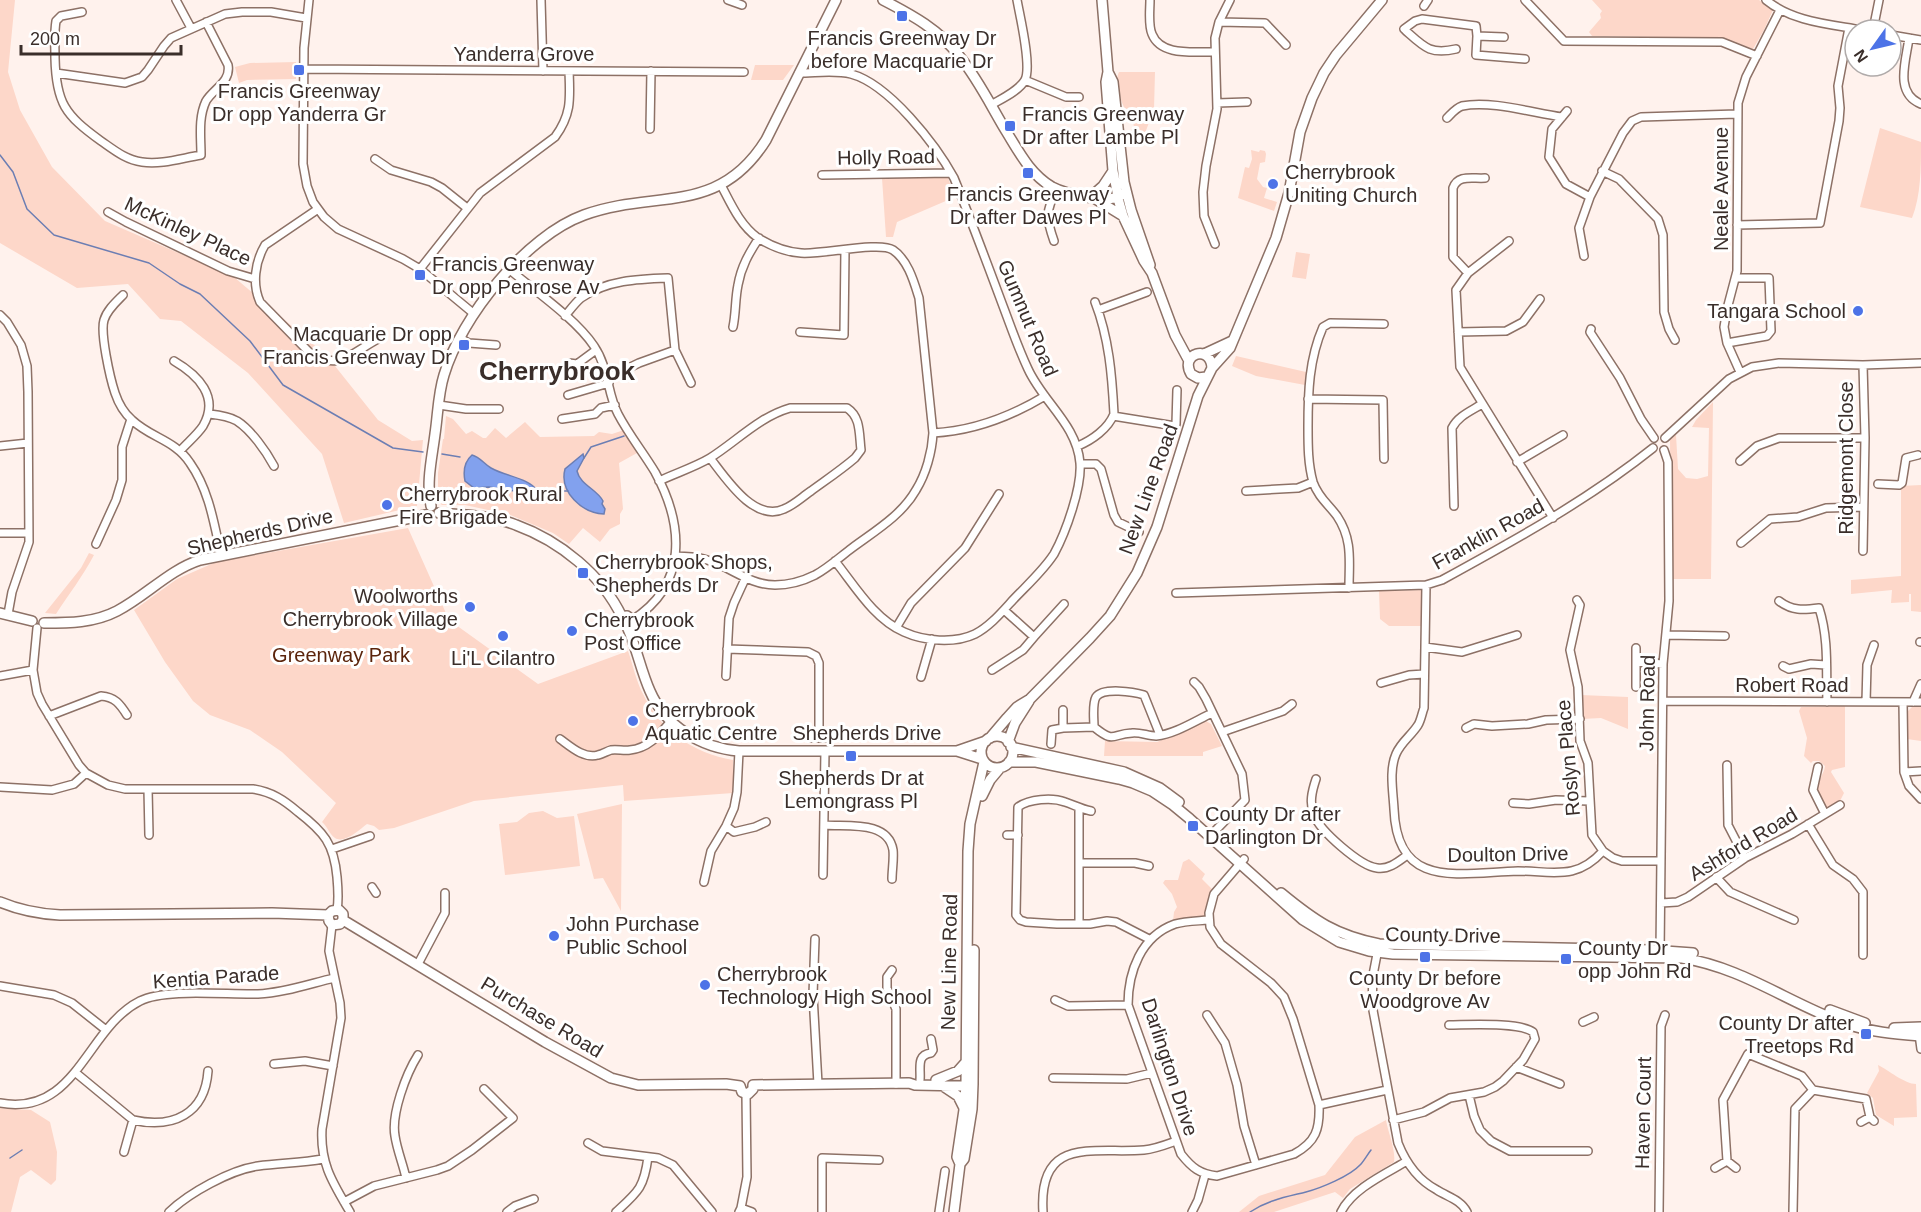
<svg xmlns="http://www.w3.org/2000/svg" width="1921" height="1212" font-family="Helvetica,sans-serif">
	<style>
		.green { fill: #fdd7c9 }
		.water { fill: #82a1ee; stroke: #6c7eb3; stroke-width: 1.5 }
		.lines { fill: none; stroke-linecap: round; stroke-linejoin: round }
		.stream { stroke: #6c7eb3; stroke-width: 1.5 }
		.minor-casing { stroke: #8d7166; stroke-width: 10 }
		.major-casing { stroke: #8d7166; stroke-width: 12 }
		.minor { stroke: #fff; stroke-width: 7 }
		.major { stroke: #fff; stroke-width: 9 }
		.poi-dot { fill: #4d73e7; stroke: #fff; stroke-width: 2 }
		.labels { text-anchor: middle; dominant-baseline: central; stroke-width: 6; stroke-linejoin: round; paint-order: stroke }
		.poi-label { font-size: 20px; fill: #3a2e2a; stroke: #fff; text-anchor: start }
		.street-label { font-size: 20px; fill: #3a2e2a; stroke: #fff }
		.park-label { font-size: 20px; fill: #5b240b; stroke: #fff }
		.district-label { font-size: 26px; font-weight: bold; fill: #3a2e2a; stroke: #fff }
	</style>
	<rect width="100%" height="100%" fill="#fff2ed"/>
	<path class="green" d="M0,0H15L8,72L20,110L52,167L105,221L234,277L327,356L378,420L412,441L423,440L417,506L344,523L322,454L248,373L181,321L160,319L128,284L77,288L0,243Z
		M1592,0H1759L1773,10L1764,30L1753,49L1723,38L1592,36L1589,32L1601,18L1600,14L1602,11Z
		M296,62V79L247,80L239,83L235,67L250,63Z
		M755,65H794L783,80H751Z
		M1119,72H1155L1154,109L1144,136L1133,137L1129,134L1134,125C1126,113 1112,86 1119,72Z
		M1880,128L1921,142C1921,167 1921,196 1912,218L1860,207Z
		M1251,150L1259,152L1260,150L1265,151L1266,154L1265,162L1260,163L1257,179L1263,187L1267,188L1264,198L1277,202L1274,211L1238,198L1245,167L1249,168L1252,159Z
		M882,178H948L955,197L897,222L893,237H886Z
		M1296,252L1310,254L1306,279L1292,277Z
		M1236,356L1306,372L1305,385L1256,376L1232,366Z
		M1713,402L1711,579H1671L1670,438L1676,435L1678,469L1686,478L1697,479L1708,476L1709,428L1692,427L1696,420Z
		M446,416L453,419L466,434L472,431L483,438H486L495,428L506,438L525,422L540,437L594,436L599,432L612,434L624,430L637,453L619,463L623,509L620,514V524L610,529L600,542L583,528L569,544L553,533L501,511L488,510L465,505H442L438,502V473L443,439H444Z
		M1921,485V612L1911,611V594H1909V602L1891,603L1892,590L1851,594V580L1901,576V486Z
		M408,528L449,620L538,684L628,651C633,665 636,681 643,694C661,731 693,753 733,760V793L624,801L623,785L474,801L394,828L379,830L374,826L367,824C360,829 345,844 335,838C330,835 327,826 322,822L336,803L282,752L250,730L210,715L193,701L165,662L134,610L177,579L216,562Z
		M89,553L94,555C83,576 69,594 56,614L45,613L81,568Z
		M1422,590V626H1389L1380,619L1379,591Z
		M1581,695L1628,697V729L1601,718L1582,719Z
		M1914,705H1921V741L1907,739L1908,711Z
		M1845,706V767L1832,770L1831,772L1844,793L1840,801L1829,808L1825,807L1815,790C1818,780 1824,774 1825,766L1819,761H1813L1811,763L1804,756L1807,738L1799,711L1801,707Z
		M1206,721L1211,724L1222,746L1203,752V756H1104L1105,741L1157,742Z
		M622,804V805L621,911L603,878L594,879L577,814Z
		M543,811L557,818L574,816L580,866L505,875L499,824L517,822L529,813Z
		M1189,859L1205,874L1202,879L1212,889L1204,917L1173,921L1174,912L1177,907L1172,894L1163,883L1165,880H1178L1183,862Z
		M1878,1065C1888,1070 1905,1084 1916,1084L1917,1117L1894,1118V1126L1876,1115L1873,1098L1867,1093L1879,1071Z
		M0,1108L31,1110L50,1122L57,1152L56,1180L51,1185L31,1170L20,1177L11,1212H0Z
		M1386,1120C1388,1132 1396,1151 1394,1162L1350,1189L1343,1198L1335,1192L1274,1212H1239L1259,1196L1325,1175L1355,1137Z"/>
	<path class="water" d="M583,454L584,458L577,471C580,485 597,489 603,501L602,504L605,509L604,514C582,513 559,492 565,469Z
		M472,455C480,457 484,464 491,468C507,477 527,477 538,491L533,494L489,487L474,488L465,481C463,471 464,462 472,455Z"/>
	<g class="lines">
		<path class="stream" d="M0,155L13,172L27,209L54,235L149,263L180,284L200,294L250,341L283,385L393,448L423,452
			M442,454L460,457
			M584,458L591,447L624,436
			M538,491H568
			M10,1158L22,1150
			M1250,1212C1268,1200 1286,1197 1306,1192C1321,1188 1350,1176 1360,1165C1364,1161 1367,1155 1371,1150"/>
		<defs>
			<path id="minor" d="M176,0L191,28
				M309,0L304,48L303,164L307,186L313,202L324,217L338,229L403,259L420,269L473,313
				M541,0L543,71
				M728,0L742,5
				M1150,0C1150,10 1148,25 1152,34C1161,57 1195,51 1214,52
				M1525,0L1564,41L1722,42L1757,56
				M1766,0C1793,22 1829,24 1862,30
				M1424,6L1428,0
				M82,12L61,16L56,21C54,33 55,45 55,58C56,103 65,115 101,141C114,150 126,160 142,162C161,165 182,158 201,155C201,137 198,118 206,101C214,88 231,82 228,65L206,22
				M1219,22L1265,23L1286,45
				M1404,29L1415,21L1422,19L1476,26L1477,36L1504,37
				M1405,30C1424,47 1430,55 1456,49
				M1873,30L1879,0
				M1891,35L1921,40
				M1477,36L1476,55L1525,59
				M1909,38C1906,61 1894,93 1921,104
				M304,69L744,72
				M56,73L125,83L142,77L148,70L164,46L171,38L225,14L242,12H271L306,18
				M799,73C816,73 835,70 851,74C889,84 936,145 954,178C971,220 987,263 1003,306C1011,327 1018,348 1028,369C1043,402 1077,425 1080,463C1082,487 1066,532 1054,554C1043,571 1026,586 1012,601C1001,613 989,627 975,634C954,644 924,641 904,632C874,619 855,586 835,561
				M1025,80L1066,97H1079
				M1217,103L1247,102
				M991,105C1001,99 1019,91 1025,80C1032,66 1020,17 1017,0
				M1567,111L1552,129L1549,157L1566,184L1590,197
				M1447,118C1452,113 1456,108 1462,106C1491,100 1533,113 1562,117
				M650,129L651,71
				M375,159L391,170L431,182L442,188L467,208
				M1602,171L1619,179L1658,219L1663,235L1664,312L1669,329L1675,340
				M822,175L951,173
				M318,209L265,245C255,262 252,284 260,302L309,352C340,373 353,351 380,338
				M108,212L126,222L228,271L255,279
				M1737,225L1820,223L1839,121L1840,108L1838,86L1849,28
				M1054,241C1046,218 1045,212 1057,189
				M1509,241L1468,273L1456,290L1460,367L1553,518
				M1215,244L1204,216L1203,192L1206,166L1217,109L1215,38L1219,22L1230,0
				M1584,256L1579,228L1590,197L1623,133L1632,121L1641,117L1737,114
				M420,269L480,193L555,137C572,114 570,98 569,71
				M510,270C535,291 576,319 594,346C609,368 607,393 618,414C629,435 643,452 655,472C684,525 688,585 632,620
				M1468,273L1453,257V188C1458,174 1473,179 1485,178
				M123,295C116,302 107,310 104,320C100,333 110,378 115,393C118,402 124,413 132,420C151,438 175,440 190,463C209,490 214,523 221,555
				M1098,310L1147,292
				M0,315L7,322L21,345L27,366L28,392L29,542L12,592L8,614
				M565,316C570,310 575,303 581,298C607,280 638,279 668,278L675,350L691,383
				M733,327C736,313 735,299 738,285C741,267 749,253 759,238
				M1591,329L1590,332L1620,378L1641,419L1654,438
				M800,332L844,335L845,250
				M1458,332L1506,331L1523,322L1540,299
				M460,338L469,343L496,345
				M1727,343L1767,336L1771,331L1769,278H1736
				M174,361C198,375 220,397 203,426C197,435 187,443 180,451
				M569,363L577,364L596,350
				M1863,365L1865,438L1863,551
				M1740,372L1727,343L1724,327L1727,309L1737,271L1738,103L1746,77L1780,10
				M608,378L639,363L675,350
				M568,395L609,383
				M1308,399L1383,400L1384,459
				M439,405L466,409H499
				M209,414C218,415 228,416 237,421C251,430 266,451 274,466
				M1113,416L1175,426L1176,424L1177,390
				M562,419L595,414L601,408L615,405
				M933,433C974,431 1010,417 1045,396
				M1665,438L1729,379L1752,367L1779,363L1863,365L1921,363
				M0,446L28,443
				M1078,446C1092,440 1108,429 1114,414C1112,375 1109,338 1095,302
				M1740,461L1757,446L1779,438H1865
				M1517,462L1563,435
				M1081,464H1096L1101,469L1114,515L1118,522L1139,532
				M659,481C676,473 695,467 710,458C737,441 759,417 790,408H847C861,417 859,434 861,450L855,458C841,470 826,480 811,491C802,497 794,505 784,509C754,523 725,477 710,458
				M1878,484L1899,485L1902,483L1906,458L1918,455
				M1246,491L1298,488L1313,482
				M1454,506L1452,428C1458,416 1471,411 1482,404
				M0,533H29
				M1741,543L1770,519L1798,517L1826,508L1863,507
				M96,544L116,500L122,480V447L131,419
				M675,556C686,557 697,556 707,560C731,567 749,585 775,585C789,585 803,581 815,575C828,568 840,557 852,548C875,531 902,515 916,490C926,474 932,452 933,433L919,298C914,282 908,260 893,250C880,241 821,255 801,253C786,252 771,246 758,238C740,225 731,204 721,185
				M1426,585L1424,708C1422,713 1421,720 1418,725C1411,736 1401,742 1396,754C1389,770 1393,791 1394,809C1397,890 1458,873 1518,871C1553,871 1576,881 1603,851
				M1349,588C1349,561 1353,540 1337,516C1329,505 1318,497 1313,482C1308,464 1308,446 1308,427C1308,392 1309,359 1323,327L1330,323L1384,324
				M1176,593L1426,585L1442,580C1515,540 1588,500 1653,448
				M1577,600L1580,605L1570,650L1578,687L1580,741L1588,763L1592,835L1603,851L1613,858L1622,861H1661
				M1779,601C1792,611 1803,610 1819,608C1829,639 1826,670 1827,702
				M37,628L33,670L37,693L42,704L79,765L86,773L108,785L125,789H253C272,792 284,800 298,812C324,832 334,844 337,877C338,888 339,899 337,910
				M896,628L911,603L965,548L999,494
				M1666,635L1725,636
				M1034,637L1064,604
				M1920,642H1921
				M1425,647L1462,652L1517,635
				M727,649L808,652L816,656L819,663V738
				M1636,662L1663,664
				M1783,666L1789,669L1811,664L1826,665
				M992,670L1023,650L1034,637L1004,610
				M0,676L33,670
				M726,676L729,618L734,603L745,579
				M921,677L932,639
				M1194,682L1199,687L1206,699L1242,774L1245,800L1214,832
				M1381,683L1409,675L1424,674
				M1636,687V648
				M1663,701L1921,702
				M1866,702L1867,665L1874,645
				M1903,702L1904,772L1909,786L1921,799
				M1913,702L1921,684
				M1063,710V728L1094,727
				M49,716L101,696C115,697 120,704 127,715
				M1094,727C1115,744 1111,734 1132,733C1140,732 1148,736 1156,736C1175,734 1195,721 1212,713
				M1094,727C1094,719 1092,704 1096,697C1103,687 1134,692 1144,695L1160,735
				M1466,728L1474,724L1492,726L1528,724L1546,720L1580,719
				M1222,732L1283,711L1292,704
				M809,738H830
				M560,739C571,747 584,759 598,755C603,754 607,751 611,750C617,749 624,751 630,750C649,748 659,735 671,721
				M1051,744L1052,730L1063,728
				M1727,765L1728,825L1745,858
				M1818,767L1813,790L1825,814
				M1904,772L1921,771
				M1316,779C1312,791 1309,803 1314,815C1320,831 1360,866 1377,868C1388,870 1398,862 1406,856
				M0,787L52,790L74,784L86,773
				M148,789L149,835
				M1513,803L1529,804L1556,800L1589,801
				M1091,811C1081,809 1074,805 1065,802C1052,797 1029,799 1018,807L1016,915L1020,920L1026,922L1057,924H1090L1107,921L1116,922L1149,939
				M1808,824L1833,865L1853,879L1863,892V955
				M825,825C847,827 888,820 893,850C894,859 892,870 892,879
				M726,826L734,832L755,827L766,822
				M1007,835H1018
				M332,849L370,836
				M1079,863H1135L1149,866
				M823,875L825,751
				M1716,877L1730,892L1794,920
				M704,882L711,851L726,826L734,808L737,792L739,751
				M372,887L376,893
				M1661,903L1677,902L1688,897L1745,858L1792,834L1840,805
				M1208,920C1197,921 1185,921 1175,924C1141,936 1128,972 1128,1005L1181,1154C1192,1168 1200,1174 1217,1176L1294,1154C1316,1142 1320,1129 1319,1105L1293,1019L1284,997L1271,983L1221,944L1210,927L1209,913L1214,894L1244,859
				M1079,924V809
				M332,925L329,951L340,1003L341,1018L322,1129C320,1164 333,1183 350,1212
				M815,939L813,995L818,1084
				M1378,949L1373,975L1372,1005L1398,1143C1406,1163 1418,1180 1437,1190C1448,1197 1461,1200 1467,1212
				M1660,953L1663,664L1669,601L1668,462L1664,450
				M418,964L445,913V893
				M892,970L887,977V988L896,1009V1084
				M0,986L54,995L72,1003L106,1030
				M1055,1000L1068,1006L1128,1005
				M1207,1015L1225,1043L1237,1085L1244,1126L1256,1165
				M1583,1022L1594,1017
				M1919,1034L1921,1049
				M274,1064L305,1061L333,1066
				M1516,1067L1560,1084
				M76,1073L133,1120C173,1129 205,1114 208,1071
				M1053,1078L1127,1079L1152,1073
				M920,1080C921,1068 916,1055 931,1053L933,1050L931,1039
				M1813,1090L1866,1099L1870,1117
				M1469,1095L1474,1116L1480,1130L1491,1141L1510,1151H1588
				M0,1103C77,1117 86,1028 140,1001C165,988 227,995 258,994C283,993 309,984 334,978
				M1319,1105L1387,1090
				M1393,1120L1424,1112L1450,1098L1484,1092L1495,1087L1503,1081L1523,1060L1535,1039L1533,1032C1519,1022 1468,1025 1449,1025
				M1861,1122L1870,1117L1874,1121
				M588,1143L602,1151L658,1158L673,1165L712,1212
				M124,1152L133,1120
				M1727,1161L1723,1100L1748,1054L1802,1076L1813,1090L1795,1109L1793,1212
				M1715,1168L1727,1161L1736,1168
				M406,1178C403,1164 397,1150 395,1136C391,1114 406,1074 418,1055
				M344,1202L374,1186L437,1170L448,1166L472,1150L513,1118L484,1089
				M741,1208L752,1212
				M169,1212C189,1193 230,1170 258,1166C280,1163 302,1163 323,1159
				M507,1212L515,1206L534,1199
				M616,1212C638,1192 644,1188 648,1157
				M739,1212L741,1208L747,1177L746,1094
				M822,1212V1158L879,1160
				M939,1212L945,1171
				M1043,1212C1038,1135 1094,1154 1144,1150C1155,1149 1165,1145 1176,1141
				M1192,1212L1198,1200L1205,1175
				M1341,1212C1352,1189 1385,1174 1407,1161
				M1659,1212L1661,1026L1665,1015"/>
			<path id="major" d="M883,0C912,15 940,30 960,57C978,79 991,106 1006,131C1019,152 1030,174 1052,187C1063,193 1075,195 1087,197C1102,199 1113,202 1126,192
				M1102,0L1108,72L1106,82L1113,171L1119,202L1123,216L1144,261L1152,273L1175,335L1189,361
				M1108,72L1113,82L1124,182L1131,210L1150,265
				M1094,194L1103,186L1113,171
				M1097,200L1123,216
				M1204,354L1232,341
				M1206,377L1198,378L1191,374C1179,353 1211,344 1212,368
				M431,506C426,482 432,458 435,434C438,414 438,394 444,375C461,317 526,236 584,215C655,189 718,217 766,140L836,0
				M439,513C465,515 491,515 516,525C560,541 602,575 622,617
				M0,613L32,621
				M622,617L627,616L632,620V626L628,629
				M44,623C69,623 94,623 117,611C146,596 169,570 200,560L426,515
				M628,629C637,649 641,671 650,691C665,726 701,748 739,751H957L982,759
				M981 752a16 16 0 1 1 32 0a16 16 0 1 1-32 0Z
				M990,738L1007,718L1017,707L1030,699L1090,638L1110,616L1137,573L1157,527L1198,396L1212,368L1230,348L1276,238L1289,193L1300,132L1312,98L1324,73L1336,55L1382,0
				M1008,742L1015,723L1029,701
				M1011,747L1124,772L1160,788L1179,802
				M957,751L986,741
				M1009,762H1036L1119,779L1133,783L1152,791L1173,805L1190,819L1303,920L1339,942L1369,951L1393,954L1682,958C1741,967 1789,1003 1844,1023C1869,1032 1895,1034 1921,1036
				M982,796L990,780L1000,768
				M1281,893C1315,921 1335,935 1379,944L1651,950L1693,953
				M0,902C19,910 39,914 60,915L272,913L328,915
				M328,915L332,911L339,910L343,914V920
				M328,915L329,921L332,925L340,924L343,920
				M343,920L545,1042L611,1078L638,1085L726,1084L740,1086
				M1830,1010L1865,1023
				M1894,1028L1921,1027
				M936,1080L958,1071L966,1062
				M753,1085L909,1083L915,1085L966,1086L971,1084
				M740,1086L742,1092L748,1094L753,1089V1085
				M943,1086L958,1096L964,1108
				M960,1164L964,1159L972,1109L973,1084L974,950
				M954,1212L960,1164L957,1157L964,1110L966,1086L968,851L970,824L984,762"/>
		</defs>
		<use href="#minor" class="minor-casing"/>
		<use href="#major" class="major-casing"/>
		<use href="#minor" class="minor"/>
		<use href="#major" class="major"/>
	</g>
	<g class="poi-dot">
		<rect x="896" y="10" width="12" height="12" rx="3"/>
		<rect x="293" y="64" width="12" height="12" rx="3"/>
		<rect x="1004" y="120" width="12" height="12" rx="3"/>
		<rect x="1022" y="167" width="12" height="12" rx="3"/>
		<circle cx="1273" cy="184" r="6"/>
		<rect x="414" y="269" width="12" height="12" rx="3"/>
		<circle cx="1858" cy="311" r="6"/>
		<rect x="458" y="339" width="12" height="12" rx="3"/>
		<circle cx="387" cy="505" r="6"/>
		<rect x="577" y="567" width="12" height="12" rx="3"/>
		<circle cx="470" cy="607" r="6"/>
		<circle cx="572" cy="631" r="6"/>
		<circle cx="503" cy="636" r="6"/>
		<circle cx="633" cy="721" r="6"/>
		<rect x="845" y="750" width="12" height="12" rx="3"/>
		<rect x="1187" y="820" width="12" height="12" rx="3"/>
		<circle cx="554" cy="936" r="6"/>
		<rect x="1419" y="951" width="12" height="12" rx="3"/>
		<rect x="1560" y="953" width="12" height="12" rx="3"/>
		<circle cx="705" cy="985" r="6"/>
		<rect x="1860" y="1028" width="12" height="12" rx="3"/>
	</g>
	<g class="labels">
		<g class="poi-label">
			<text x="902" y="38" text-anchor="middle">Francis Greenway Dr<tspan x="902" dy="23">before Macquarie Dr</tspan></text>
			<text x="299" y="91" text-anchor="middle">Francis Greenway<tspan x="299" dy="23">Dr opp Yanderra Gr</tspan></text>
			<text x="1022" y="114">Francis Greenway<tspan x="1022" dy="23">Dr after Lambe Pl</tspan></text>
			<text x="1285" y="172">Cherrybrook<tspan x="1285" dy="23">Uniting Church</tspan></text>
			<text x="1028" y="194" text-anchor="middle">Francis Greenway<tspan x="1028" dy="23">Dr after Dawes Pl</tspan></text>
			<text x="432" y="264">Francis Greenway<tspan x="432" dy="23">Dr opp Penrose Av</tspan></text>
			<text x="1846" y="311" text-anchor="end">Tangara School</text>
			<text x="452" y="334" text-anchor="end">Macquarie Dr opp<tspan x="452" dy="23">Francis Greenway Dr</tspan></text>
			<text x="399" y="494">Cherrybrook Rural<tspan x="399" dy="23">Fire Brigade</tspan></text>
			<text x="595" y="562">Cherrybrook Shops,<tspan x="595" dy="23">Shepherds Dr</tspan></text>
			<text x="458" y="596" text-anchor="end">Woolworths<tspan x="458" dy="23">Cherrybrook Village</tspan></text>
			<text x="584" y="620">Cherrybrook<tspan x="584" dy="23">Post Office</tspan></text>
			<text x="503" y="658" text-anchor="middle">Li'L Cilantro</text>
			<text x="645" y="710">Cherrybrook<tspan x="645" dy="23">Aquatic Centre</tspan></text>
			<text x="851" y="778" text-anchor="middle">Shepherds Dr at<tspan x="851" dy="23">Lemongrass Pl</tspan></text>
			<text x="1205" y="814">County Dr after<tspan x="1205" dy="23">Darlington Dr</tspan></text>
			<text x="566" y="924">John Purchase<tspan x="566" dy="23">Public School</tspan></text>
			<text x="1578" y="948">County Dr<tspan x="1578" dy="23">opp John Rd</tspan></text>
			<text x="717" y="974">Cherrybrook<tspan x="717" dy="23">Technology High School</tspan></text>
			<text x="1425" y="978" text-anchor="middle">County Dr before<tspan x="1425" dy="23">Woodgrove Av</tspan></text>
			<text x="1854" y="1023" text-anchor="end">County Dr after<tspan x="1854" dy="23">Treetops Rd</tspan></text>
		</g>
		<g class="street-label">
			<text x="524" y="54">Yanderra Grove</text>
			<text transform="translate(886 157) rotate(-1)">Holly Road</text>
			<text transform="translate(1721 189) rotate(-90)">Neale Avenue</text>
			<text transform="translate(188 231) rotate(25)">McKinley Place</text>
			<text transform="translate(1028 318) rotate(67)">Gumnut Road</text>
			<text transform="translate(1846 458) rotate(-90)">Ridgemont Close</text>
			<text transform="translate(1148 489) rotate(-70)">New Line Road</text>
			<text transform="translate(260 532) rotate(-13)">Shepherds Drive</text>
			<text transform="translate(1488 534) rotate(-29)">Franklin Road</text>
			<text x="1792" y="685">Robert Road</text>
			<text transform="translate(1647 703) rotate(-89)">John Road</text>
			<text x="867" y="733">Shepherds Drive</text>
			<text transform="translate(1568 758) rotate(-95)">Roslyn Place</text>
			<text transform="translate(1743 844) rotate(-31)">Ashford Road</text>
			<text transform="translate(1508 854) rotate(-1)">Doulton Drive</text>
			<text transform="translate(1443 935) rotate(1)">County Drive</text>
			<text transform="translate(949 962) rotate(-89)">New Line Road</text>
			<text transform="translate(216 977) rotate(-4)">Kentia Parade</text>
			<text transform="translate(542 1017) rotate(31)">Purchase Road</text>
			<text transform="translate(1170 1067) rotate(72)">Darlington Drive</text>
			<text transform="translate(1643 1113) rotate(-89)">Haven Court</text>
		</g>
		<g class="park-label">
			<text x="341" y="655">Greenway Park</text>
		</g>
		<g class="district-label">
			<text x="557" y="371">Cherrybrook</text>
		</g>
	</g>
	<g transform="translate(1873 48) rotate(236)"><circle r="28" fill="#ffffff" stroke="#b0abaa" stroke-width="1.5"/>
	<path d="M0-4.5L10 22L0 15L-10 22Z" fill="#4d73e7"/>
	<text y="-9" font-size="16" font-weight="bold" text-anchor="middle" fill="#3a2e2a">N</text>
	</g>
	<path d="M21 45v9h160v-9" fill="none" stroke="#3a2e2a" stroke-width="3"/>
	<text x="30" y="45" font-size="18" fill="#3a2e2a" stroke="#ffffff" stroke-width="4.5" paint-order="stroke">200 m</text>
</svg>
